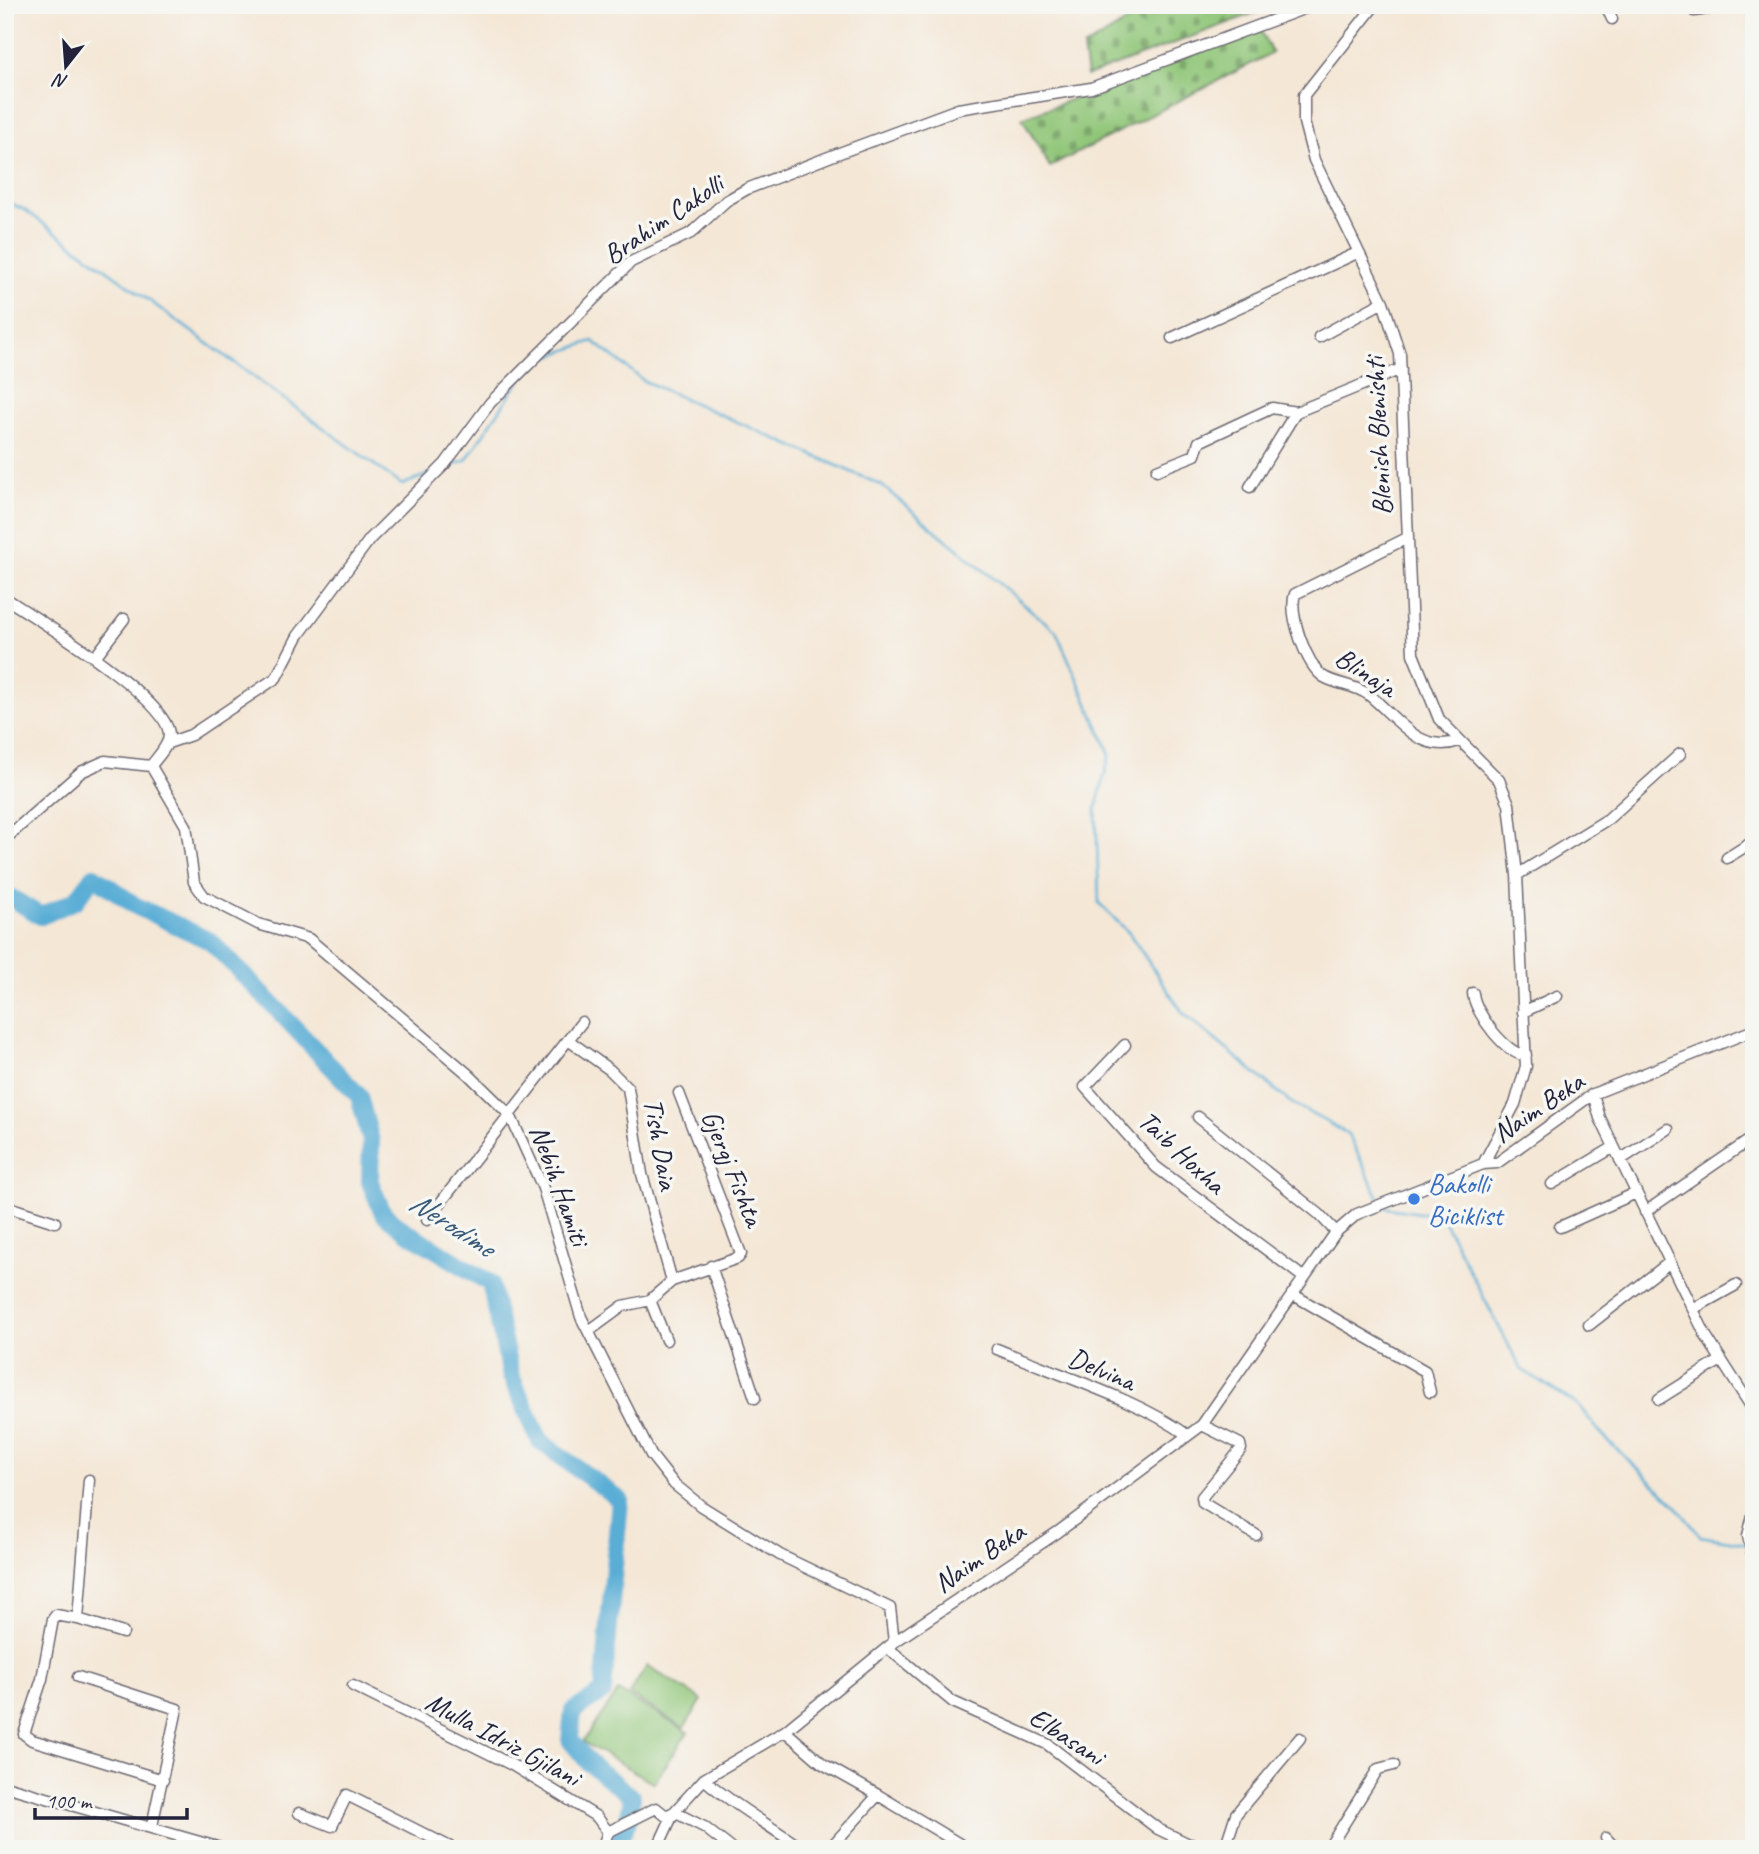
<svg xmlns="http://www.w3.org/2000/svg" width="1759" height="1854" font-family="Caveat,sans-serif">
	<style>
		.cemetery { fill: url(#cemetery-stones); stroke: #59745a; stroke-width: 2 }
		.pitch { fill: #90c678; stroke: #59745a; stroke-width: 2 }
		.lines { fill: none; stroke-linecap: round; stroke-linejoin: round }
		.stream { stroke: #5aadd5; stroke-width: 2.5 }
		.river { stroke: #5aadd5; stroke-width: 18 }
		.minor-casing { stroke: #6c6771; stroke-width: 13 }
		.minor { stroke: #fff; stroke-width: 10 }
		.shop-dot { fill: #3f7fe0; stroke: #f6f6f2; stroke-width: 2.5 }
		.labels { text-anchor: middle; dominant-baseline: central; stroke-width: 7; stroke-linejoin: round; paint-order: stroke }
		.street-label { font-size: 28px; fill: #22223b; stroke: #f6f6f2 }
		.shop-label { font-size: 28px; fill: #366cbe; stroke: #f6f6f2; text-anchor: start }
		.water-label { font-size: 30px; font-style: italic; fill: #385a79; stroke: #f6f6f2 }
	</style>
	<defs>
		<pattern id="cemetery-stones" width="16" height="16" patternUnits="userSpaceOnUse" patternTransform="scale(1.75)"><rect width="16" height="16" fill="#90c678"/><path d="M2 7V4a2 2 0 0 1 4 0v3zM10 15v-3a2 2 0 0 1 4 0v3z" fill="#75a064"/></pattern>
	</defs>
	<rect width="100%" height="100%" fill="#f6f6f2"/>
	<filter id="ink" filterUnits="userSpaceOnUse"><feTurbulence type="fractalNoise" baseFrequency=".0143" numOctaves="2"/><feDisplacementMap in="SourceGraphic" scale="14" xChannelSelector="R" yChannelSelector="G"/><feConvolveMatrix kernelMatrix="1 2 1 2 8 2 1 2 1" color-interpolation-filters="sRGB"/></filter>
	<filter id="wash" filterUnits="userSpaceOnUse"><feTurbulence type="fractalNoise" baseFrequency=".00686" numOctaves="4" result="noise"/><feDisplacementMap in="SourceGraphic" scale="28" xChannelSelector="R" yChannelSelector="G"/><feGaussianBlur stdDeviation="1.57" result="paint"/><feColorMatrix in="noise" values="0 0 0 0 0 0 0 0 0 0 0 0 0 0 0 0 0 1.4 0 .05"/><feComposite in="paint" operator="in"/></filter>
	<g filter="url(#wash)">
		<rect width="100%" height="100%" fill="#f4e7d6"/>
		<path class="cemetery" d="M1155,5H1276L1087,76L1083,48Z
			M1260,29L1272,53L1050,167L1022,118Z"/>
		<path class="pitch" d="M647,1666L702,1700L684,1728L629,1694Z
			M618,1691L688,1732L654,1783L583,1742Z"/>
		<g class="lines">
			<path class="stream" d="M5,201L25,210L402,485L429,474
				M541,359L593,341L644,381L881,485L1056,631L1110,754L1096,809L1099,903L1129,933L1183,1013L1290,1102L1348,1134L1380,1200
				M448,467L466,460L522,377
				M1385,1205L1387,1208L1441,1216L1521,1369L1578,1405L1603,1436L1675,1504L1700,1536L1747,1544"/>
			<path class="river" d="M5,894L41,916L76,900L94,876L136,906L210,941L272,1004L359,1096L371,1141L370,1182L383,1213L404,1230L490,1283L511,1376L540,1441L620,1500L603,1692L573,1711L570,1740L589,1763L632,1797L628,1821L615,1849"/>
		</g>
	</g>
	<g filter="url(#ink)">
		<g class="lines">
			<defs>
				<path id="minor" d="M1375,5L1304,95V122L1314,160L1383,302L1400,354L1413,654L1439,719L1499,780L1509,804L1517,875L1526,1066L1515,1104L1483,1164
					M1606,5L1612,19
					M1694,11L1736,5
					M1319,337L1383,302
					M1172,338L1357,253
					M1157,470L1195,455L1199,442L1272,408L1296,412L1401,369
					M1250,487L1296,412
					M1407,538L1295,594C1288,614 1306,665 1324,677C1338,685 1356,685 1369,695C1396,716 1418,755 1459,741
					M5,598C37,619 167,698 169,734C170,745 157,757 151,766L105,761L81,772L5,839
					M95,657L124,619
					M168,743L191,735L276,678L298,636L370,539L445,464L490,403L631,262L691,233L726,201L747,189L834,155L958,109L1091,88L1314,5
					M151,766L186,826L194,882L204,896L258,924L309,939L468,1074L510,1115L543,1188L581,1317L651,1455L674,1484L701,1506L780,1555L890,1608L894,1642
					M1727,858L1754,841
					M1517,875L1608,819L1680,754
					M1473,993C1474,1012 1507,1056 1526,1055
					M1523,1012L1557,996
					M568,1040L610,1070L628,1088L642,1174L672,1281
					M1125,1045L1085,1087L1156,1167L1303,1277
					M1593,1094L1600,1118L1706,1336L1754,1411
					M1198,1117L1319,1214L1336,1232
					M1620,1160L1668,1129
					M1552,1184L1614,1147
					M5,1206L55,1222
					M1645,1212L1754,1137
					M427,1220L582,1022
					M1560,1227L1636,1193
					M711,1266L755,1398
					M1292,1294L1425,1371L1430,1392
					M650,1300L666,1340
					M1693,1309L1736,1285
					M1589,1325L1670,1262
					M589,1331L623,1306L650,1300L672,1281L738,1258L741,1254L679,1093
					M997,1349C1054,1373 1139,1400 1187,1435
					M1659,1399L1721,1360
					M1202,1425L1240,1444L1241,1449L1202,1497L1203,1503L1256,1535
					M89,1480L78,1619L56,1615L53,1619L42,1679L24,1734L32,1740L163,1780
					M1754,1511L1748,1536L1754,1561
					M78,1619L123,1633
					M889,1649L953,1702L1047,1744L1158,1829L1189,1844L1228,1849
					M78,1677L177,1709L152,1826
					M353,1686L512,1765L597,1817L608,1832L602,1849
					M785,1731L823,1764L878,1795L829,1849
					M704,1779C734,1806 770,1825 802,1849
					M5,1786L224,1849
					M878,1795L963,1846
					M299,1813L332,1826L347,1795L454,1849
					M608,1832L656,1808L666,1816L674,1812L704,1827L732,1849
					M1606,1838L1616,1849
					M1225,1848L1236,1814L1300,1738
					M657,1849L674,1812L704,1779L785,1731L894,1642L1058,1532L1202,1425L1336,1232L1357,1214L1483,1164L1497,1163L1593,1094L1754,1030
					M1328,1849L1378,1769L1394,1765"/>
			</defs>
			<use href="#minor" class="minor-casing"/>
			<use href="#minor" class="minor"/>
		</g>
	</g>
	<circle class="shop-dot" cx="1414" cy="1199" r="7"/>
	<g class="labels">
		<g class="street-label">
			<text transform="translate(663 219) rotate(-34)">Brahim Cakolli</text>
			<text transform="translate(1378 436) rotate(-93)">Blenish Blenishti</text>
			<text transform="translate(1366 672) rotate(33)">Blinaja</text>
			<text transform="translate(1538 1107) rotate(-34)">Naim Beka</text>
			<text transform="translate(661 1144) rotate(80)">Tish Daia</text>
			<text transform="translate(1182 1152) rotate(43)">Taib Hoxha</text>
			<text transform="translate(733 1168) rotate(68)">Gjergj Fishta</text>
			<text transform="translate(560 1185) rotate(70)">Nebih Hamiti</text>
			<text transform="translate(1102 1369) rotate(23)">Delvina</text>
			<text transform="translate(979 1557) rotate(-34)">Naim Beka</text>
			<text transform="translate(1067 1736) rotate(33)">Elbasani</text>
			<text transform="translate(503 1739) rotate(28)">Mulla Idriz Gjilani</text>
		</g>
		<g class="shop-label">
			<text x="1428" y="1183">Bakolli<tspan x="1428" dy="32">Biciklist</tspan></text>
		</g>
		<g class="water-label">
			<text transform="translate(452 1224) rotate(33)">Nerodime</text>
		</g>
	</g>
	<rect width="1759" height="1854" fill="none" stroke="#f6f6f2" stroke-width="28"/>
	<g transform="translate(66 66) rotate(197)" stroke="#f6f6f2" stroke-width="5" paint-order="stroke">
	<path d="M0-5L12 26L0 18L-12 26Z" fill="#22223b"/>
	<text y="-10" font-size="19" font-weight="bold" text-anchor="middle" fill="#22223b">N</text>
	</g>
	<path d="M35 1808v10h152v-10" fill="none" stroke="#22223b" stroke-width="3.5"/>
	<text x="46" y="1808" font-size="21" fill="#22223b" stroke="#f6f6f2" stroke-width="5" paint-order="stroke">100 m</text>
</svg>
